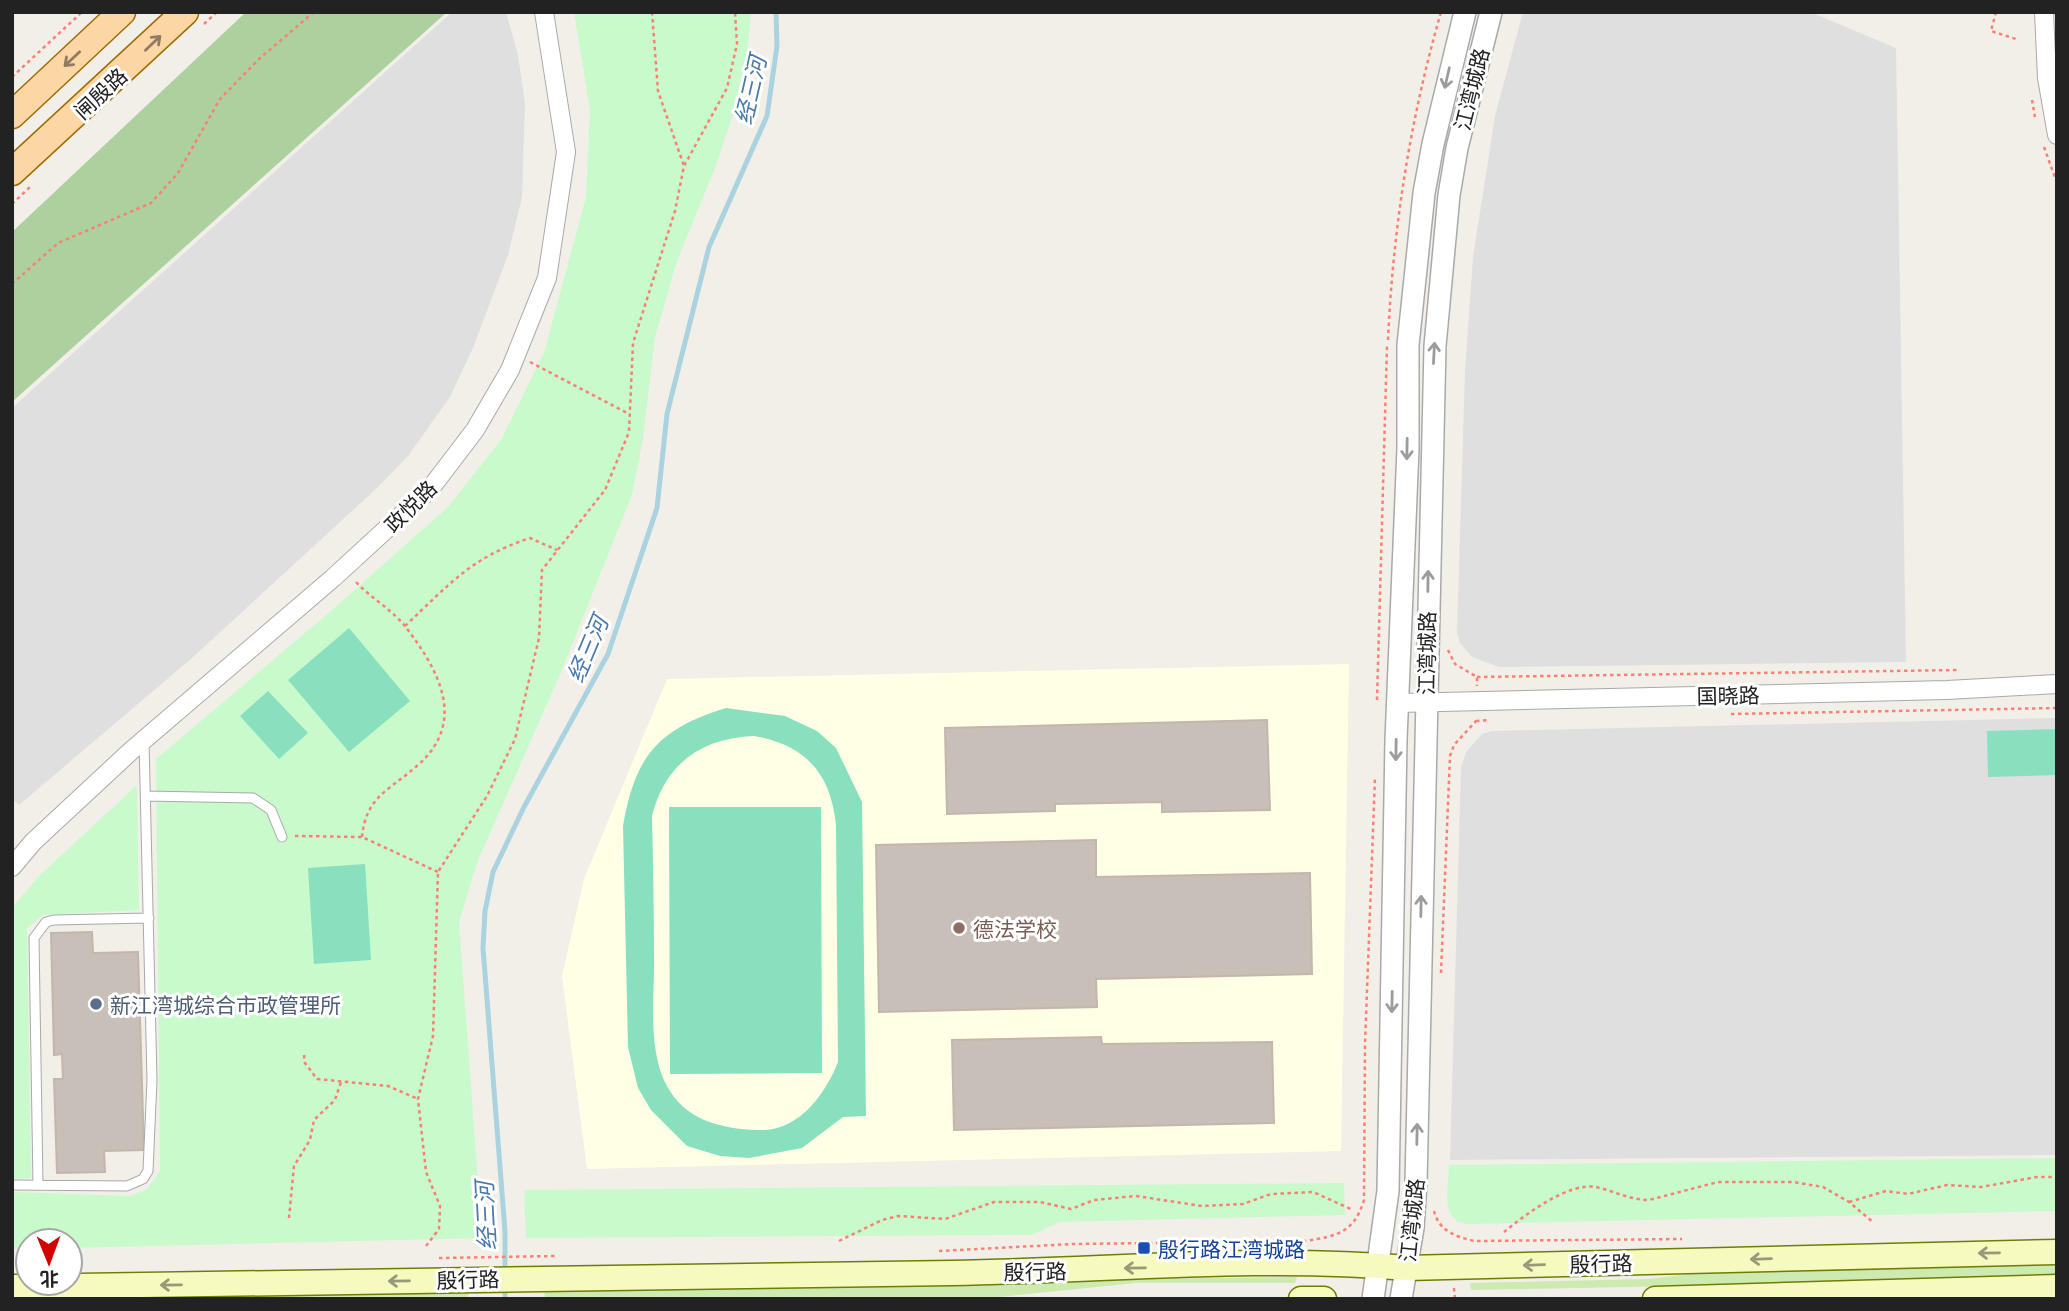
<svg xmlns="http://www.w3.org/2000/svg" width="2069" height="1311" font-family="Barlow,'Noto Sans SC',sans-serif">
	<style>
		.residential { fill: #e0dfdf }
		.education { fill: #ffffe5 }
		.grass { fill: #cdebb0 }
		.forest { fill: #add19e }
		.park { fill: #c8facc }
		.pitch { fill: #88e0be; fill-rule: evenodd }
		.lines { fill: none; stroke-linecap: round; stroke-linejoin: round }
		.stream { stroke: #aad3df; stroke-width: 5 }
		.building { fill: #c7bfb8; stroke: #c4b6ab; stroke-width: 2 }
		.service-casing { stroke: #a9a9a9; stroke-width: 11 }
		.minor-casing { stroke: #a9a9a9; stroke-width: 20 }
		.tertiary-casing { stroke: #a9a9a9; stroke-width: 24 }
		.secondary-casing { stroke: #707d05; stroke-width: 27 }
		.primary-casing { stroke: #a06b00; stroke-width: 29 }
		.path { stroke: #fa8072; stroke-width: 2.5; stroke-dasharray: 3.5 3.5; stroke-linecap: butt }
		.service { stroke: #fff; stroke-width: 9 }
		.minor { stroke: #fff; stroke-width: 18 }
		.tertiary { stroke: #fff; stroke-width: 21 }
		.secondary { stroke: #f7fabf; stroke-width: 24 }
		.primary { stroke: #fcd6a4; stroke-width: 26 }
		.oneway { stroke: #8f7c63 }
		.oneway2 { stroke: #9c9c9c }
		.oneway3 { stroke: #979978 }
		.education-dot { fill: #8d6e63; stroke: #fff; stroke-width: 2.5 }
		.service-dot { fill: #5c6f8a; stroke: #fff; stroke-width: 2.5 }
		.transit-dot { fill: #1a4fb4; stroke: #fff; stroke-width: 2.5 }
		.labels { text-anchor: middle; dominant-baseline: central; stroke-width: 6; stroke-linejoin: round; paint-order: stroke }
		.street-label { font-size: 21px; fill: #222; stroke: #fff }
		.education-label { font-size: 21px; fill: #785e54; stroke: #fff; text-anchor: start }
		.service-label { font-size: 21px; fill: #4e5e75; stroke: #fff; text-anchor: start }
		.transit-label { font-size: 21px; fill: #164399; stroke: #fff; text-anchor: start }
		.water-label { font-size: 23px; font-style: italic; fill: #4a7aab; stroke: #fff }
	</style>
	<rect width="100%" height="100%" fill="#f2efe9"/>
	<path class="residential" d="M452,12H506L518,55L525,103L522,197L508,255L473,348L450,397L408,456L377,488L192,658L19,805L12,799V408Z
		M1523,12H1810L1896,48L1906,662L1499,667L1472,657L1460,643L1457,632L1465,371L1473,257L1495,116Z
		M2057,718V1155L1450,1160L1461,767L1466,752L1482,734L1492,731Z"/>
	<path class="education" d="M1349,664L1341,1151L587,1169L562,976L584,879L667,679Z"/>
	<path class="grass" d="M2057,1263V1279L1471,1290L1470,1283L1648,1279L1732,1269Z
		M1297,1277L1295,1283H1136L990,1298L545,1299L544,1286Z
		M468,1289V1299H141Z"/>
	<path class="forest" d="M246,12H447L12,402V232Z"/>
	<path class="park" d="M574,12H751L745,78L715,168L677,261L655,337L643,438L632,495L559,677L478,860L459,922L482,1238L70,1248V1241H28V1249H12V1192L130,1196L147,1189L160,1171L156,759L331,611L448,507L501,440L544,353L586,197L590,110Z
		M137,785L139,910L43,915L27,928L31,1178L12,1179V908L38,877Z
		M2057,1158V1211L1466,1224C1439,1220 1449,1185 1449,1165Z
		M1344,1183L1345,1215L1060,1222L1031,1235L526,1238L524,1190Z"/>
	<path class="pitch" d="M349,628L410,701L349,752L288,680Z
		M268,691L308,733L279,759L240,716Z
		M726,708L785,716L817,731L836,748L862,802L866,1116L843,1117L802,1148L749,1158L720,1156L687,1146L651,1110L638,1088L628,1047L623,826C635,756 658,729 726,708ZM754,736C805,745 831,773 836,825L838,1062C826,1093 800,1129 764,1130C729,1130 689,1123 670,1091C646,1054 655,996 654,955C654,908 653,862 652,816C665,764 701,738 754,736Z
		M2057,729V775L1988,777L1987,731Z
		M669,807H821L822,1073L670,1074Z
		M365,864L371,960L314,964L308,868Z"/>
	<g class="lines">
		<path class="stream" d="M2053,12L2057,13
			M505,1272V1231L483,948L485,911L493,872L524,807L608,654L657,508L667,414L709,247L767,116L777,46L776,12
			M505,1299V1285"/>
	</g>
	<path class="building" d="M1267,720L1270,810L1162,812V802L1055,804V811L947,814L945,728Z
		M1096,840V877L1310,873L1312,974L1096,979L1097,1007L879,1012L876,845Z
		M92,932L93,953L138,952L144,1150L104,1151L105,1172L57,1173L54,1079H63L62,1054L54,1055L51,933Z
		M1101,1037L1102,1044L1272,1042L1274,1123L954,1130L952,1040Z"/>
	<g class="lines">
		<defs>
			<path id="service" d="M146,796L253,798L271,810L282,837
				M12,1185L127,1186L143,1179L148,1171L152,1080L144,741
				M38,1185L34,938L46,922L54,920L149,918"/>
			<path id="minor" d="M2044,12L2047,78L2057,135
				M1399,703L1947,690L2057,684
				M12,867L33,842L132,750L333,578L430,489L475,430L510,370L547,278L566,152L544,12"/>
			<path id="tertiary" d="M1373,1299L1388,1191L1396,740L1408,448V345L1424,193L1433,144L1465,12
				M1401,1299L1413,1228L1416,1183L1435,346L1449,195L1457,148L1491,12"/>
			<path id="secondary" d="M12,1287C325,1282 638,1276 952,1273C1103,1271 1256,1255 1407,1268L2057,1252
				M1301,1299H1324
				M1655,1299L2057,1287"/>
			<path id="primary" d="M12,115L122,12
				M12,172L185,12"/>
		</defs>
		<use href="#service" class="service-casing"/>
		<use href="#minor" class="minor-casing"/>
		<use href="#tertiary" class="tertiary-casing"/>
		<use href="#secondary" class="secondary-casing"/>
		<use href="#primary" class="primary-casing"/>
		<path class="path" d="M652,12L658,91L684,166
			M1996,12L1991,31L2019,40
			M204,24L217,12
			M12,77L82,12
			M2032,100L2035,117
			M2044,147L2057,183
			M12,204L30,187
			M12,284L58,243L151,203L178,173L220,99L260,58L314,12
			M1388,340C1393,228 1410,120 1441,12
			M530,362L629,414
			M356,582C372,599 390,608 405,626
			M1448,650L1455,664L1477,677V686
			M1477,677L1960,670
			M1377,700L1387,346
			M1731,714L2057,708
			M1476,721L1490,720
			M295,836L362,837L438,872
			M362,837C366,795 391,790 419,764C468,720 437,668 405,626C450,584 470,558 530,538L557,550
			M1441,973L1450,756L1454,745L1476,721V717
			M304,1055L305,1063L317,1079L388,1086L418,1099
			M1849,1202L1886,1191L1908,1194L1947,1185L1981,1187L2037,1177H2057
			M1434,1211C1439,1231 1456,1237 1475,1241L1682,1239
			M289,1218L294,1166L310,1140L314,1120L335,1100L341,1082
			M1504,1232C1525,1215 1568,1182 1596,1187C1614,1191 1630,1200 1649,1200L1718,1182H1793L1823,1187L1849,1202L1874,1223
			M839,1241L882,1220L898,1216L945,1219L994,1202H1040L1071,1209L1094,1200L1136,1196L1202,1206L1243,1204L1271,1194L1313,1192L1353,1210
			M426,1246L439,1229L440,1206L426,1172L418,1099L433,1036L438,872L487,796L515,739L539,638L542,570L605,490L629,432L633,343L675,211L684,166L727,88L737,44L735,12
			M939,1251L1073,1244L1305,1241C1337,1236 1354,1233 1364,1200L1365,1044L1375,777
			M439,1258L555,1256
			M1454,1288L1455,1299"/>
		<use href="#service" class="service"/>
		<use href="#minor" class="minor"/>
		<use href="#tertiary" class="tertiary"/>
		<use href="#secondary" class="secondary"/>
		<use href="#primary" class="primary"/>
	</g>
	<defs><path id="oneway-shaft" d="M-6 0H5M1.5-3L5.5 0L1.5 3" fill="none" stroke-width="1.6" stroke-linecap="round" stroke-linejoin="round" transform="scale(1.75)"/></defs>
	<g class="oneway">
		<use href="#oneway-shaft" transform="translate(153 43) rotate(-44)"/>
		<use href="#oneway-shaft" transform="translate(72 59) rotate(137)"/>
	</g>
	<g class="oneway2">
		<use href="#oneway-shaft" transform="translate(1447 78) rotate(103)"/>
		<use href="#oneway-shaft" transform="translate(1434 353) rotate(-87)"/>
		<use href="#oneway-shaft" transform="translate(1407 449) rotate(91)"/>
		<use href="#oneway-shaft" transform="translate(1428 581) rotate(-89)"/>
		<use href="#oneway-shaft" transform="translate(1396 750) rotate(91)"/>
		<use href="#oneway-shaft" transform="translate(1421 906) rotate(-89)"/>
		<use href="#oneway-shaft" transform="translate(1392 1002) rotate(91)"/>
		<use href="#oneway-shaft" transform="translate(1417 1134) rotate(-89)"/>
	</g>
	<g class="oneway3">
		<use href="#oneway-shaft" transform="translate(1989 1253) rotate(179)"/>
		<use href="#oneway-shaft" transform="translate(1761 1259) rotate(178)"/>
		<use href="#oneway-shaft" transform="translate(1534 1265) rotate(178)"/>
		<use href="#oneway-shaft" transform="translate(1135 1268) rotate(179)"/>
		<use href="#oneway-shaft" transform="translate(399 1281) rotate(179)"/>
		<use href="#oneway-shaft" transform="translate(171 1285) rotate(179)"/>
	</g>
	<circle class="education-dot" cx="959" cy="928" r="7"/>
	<circle class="service-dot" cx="96" cy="1004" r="7"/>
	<rect class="transit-dot" x="1137" y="1241" width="14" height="14" rx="3.5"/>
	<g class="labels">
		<g class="street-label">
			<text transform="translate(1471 89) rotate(-76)">江湾城路</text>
			<text transform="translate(100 93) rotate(-43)">闸殷路</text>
			<text transform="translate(410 506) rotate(-45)">政悦路</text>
			<text transform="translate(1426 653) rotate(-89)">江湾城路</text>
			<text transform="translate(1728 695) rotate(-1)">国晓路</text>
			<text transform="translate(1411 1220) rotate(-84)">江湾城路</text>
			<text transform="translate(1601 1263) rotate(-2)">殷行路</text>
			<text transform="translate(1035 1271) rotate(-1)">殷行路</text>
			<text transform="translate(468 1279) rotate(-2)">殷行路</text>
		</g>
		<g class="education-label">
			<text x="973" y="928">德法学校</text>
		</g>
		<g class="service-label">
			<text x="110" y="1004">新江湾城综合市政管理所</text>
		</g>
		<g class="transit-label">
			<text x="1158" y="1248">殷行路江湾城路</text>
		</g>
		<g class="water-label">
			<text transform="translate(750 90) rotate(-77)">经三河</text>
			<text transform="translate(587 649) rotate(-67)">经三河</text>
			<text transform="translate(485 1216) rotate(-93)">经三河</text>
		</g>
	</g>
	<rect width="2069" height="1311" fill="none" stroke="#222222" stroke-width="28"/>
	<g transform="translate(49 1262) rotate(179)"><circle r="33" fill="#ffffff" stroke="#a7a7a7" stroke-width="2"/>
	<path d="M0-5L12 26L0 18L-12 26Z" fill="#d40000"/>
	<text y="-10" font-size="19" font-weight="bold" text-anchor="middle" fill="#222222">北</text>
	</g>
</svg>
